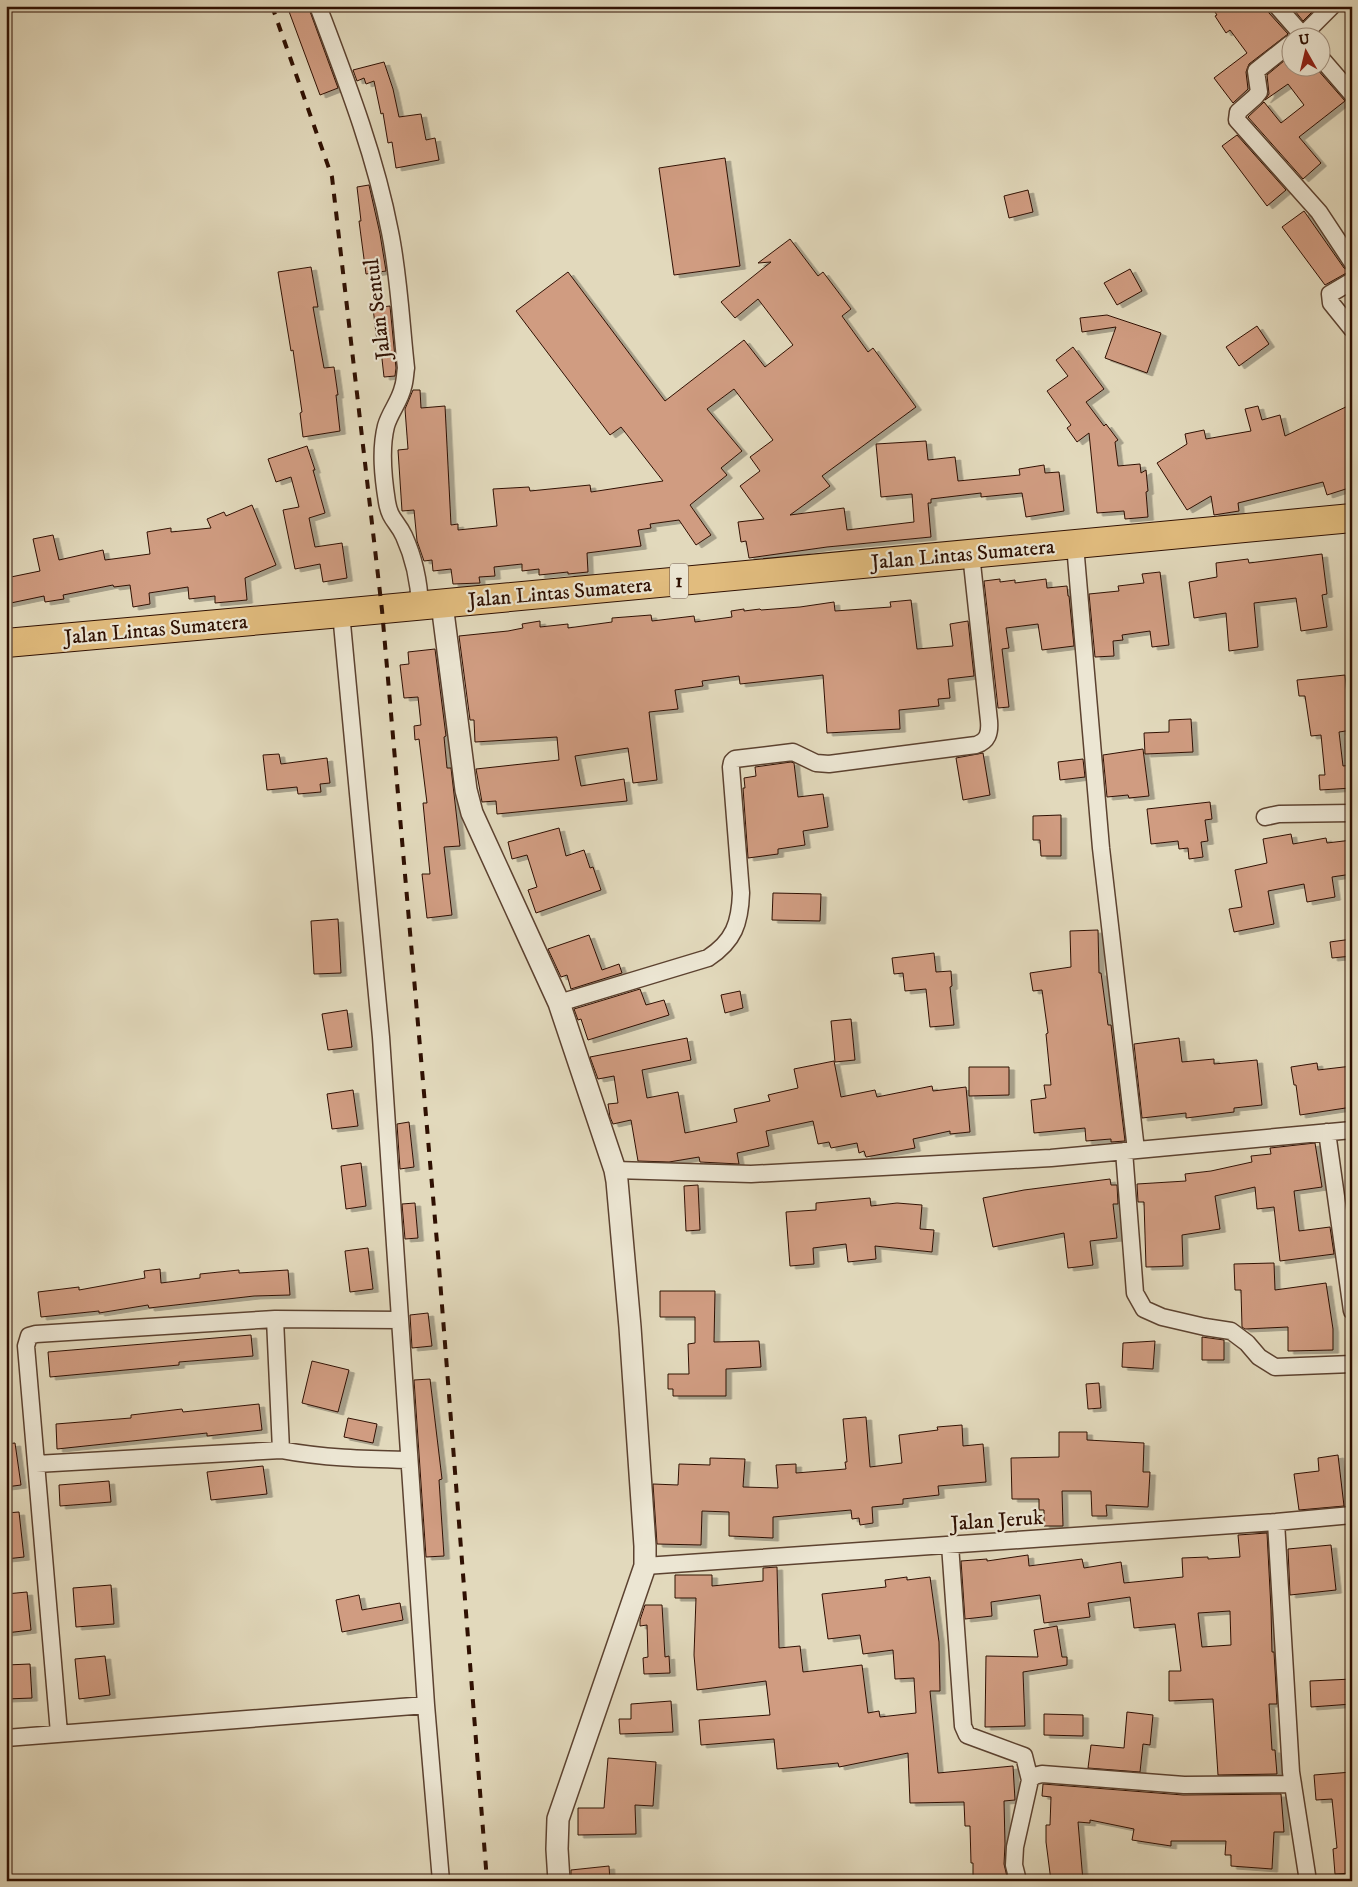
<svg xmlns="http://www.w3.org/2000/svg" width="1358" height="1887" font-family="'IM FELL DW Pica',serif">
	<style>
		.building { fill: #d09c81; stroke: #2f1002; fill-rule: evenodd; filter: url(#shadow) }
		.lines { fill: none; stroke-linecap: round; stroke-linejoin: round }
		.minor-casing { stroke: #5c4230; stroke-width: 19 }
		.tertiary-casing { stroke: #5c4230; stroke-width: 24 }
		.trunk-casing { stroke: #2f1002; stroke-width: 30 }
		.minor { stroke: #ece6d3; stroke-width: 16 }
		.tertiary { stroke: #ece6d3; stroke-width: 21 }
		.trunk { stroke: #e1bc7e; stroke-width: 28 }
		.rail { stroke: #2f1002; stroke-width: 4; stroke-dasharray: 9 9; stroke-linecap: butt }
		.labels { text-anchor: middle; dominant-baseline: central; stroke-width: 4.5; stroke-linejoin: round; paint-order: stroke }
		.shield { fill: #ece6d3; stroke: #685041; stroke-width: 1 }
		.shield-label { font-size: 20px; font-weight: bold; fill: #2f1002 }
		.street-label { font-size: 21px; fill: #2f1002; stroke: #ece6d3 }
	</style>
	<defs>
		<filter id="shadow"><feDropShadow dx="5.5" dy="3" stdDeviation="0" flood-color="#0004"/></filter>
	</defs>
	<rect width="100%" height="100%" fill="#e2d9bc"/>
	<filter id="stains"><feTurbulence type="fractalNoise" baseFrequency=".004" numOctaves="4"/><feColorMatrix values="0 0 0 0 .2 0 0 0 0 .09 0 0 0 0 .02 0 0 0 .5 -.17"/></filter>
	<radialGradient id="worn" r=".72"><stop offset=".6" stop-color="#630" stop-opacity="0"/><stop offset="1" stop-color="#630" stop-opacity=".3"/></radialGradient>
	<path class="building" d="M287,6H308L338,88L320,95Z
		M1211,6H1267L1269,13L1288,34L1249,64L1246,72L1248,89L1233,103L1214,78L1247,53L1230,30L1226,33L1215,16L1217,15Z
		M1291,6H1318L1303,21Z
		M1290,56V68H1316L1345,101L1299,137L1321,163L1303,179L1248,117L1264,102L1281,123L1304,105L1288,84L1265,100L1269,94L1267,75Z
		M384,62L393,89L399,117L421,114L426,140L435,138L439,160L396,168L392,142L388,143L383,113L381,114L374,81L366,84L364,78L357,81L353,70Z
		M1237,135L1286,190L1267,206L1222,146Z
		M725,158L740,266L674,275L659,168Z
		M369,185L380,234L386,271L366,274L359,221H361L357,187Z
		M1028,190L1033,212L1009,218L1004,196Z
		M1304,211L1344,268L1350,271L1325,285L1282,227Z
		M790,239L818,276L823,272L851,309L842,316L868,352L873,348L916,407L822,476L830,486L790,515L844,508L847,530L914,522L912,494L881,497L876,444L926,441L928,460L955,457L958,481L1020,475L1019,469L1044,465L1045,473L1059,472L1064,511L1026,517L1022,493L981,497V493L931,499V503H928L931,537L827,547L749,558L746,541L741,542L738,522L764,519L740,486L760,471L750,457L773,440L734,389L707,409L742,451L721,468L727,475L690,505L711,535L696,545L679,520L650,524L651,528L638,530L641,546L587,553L588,572L568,574V572L539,575V569L522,571V564L494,567L495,576L479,577L480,583L453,584L451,569L433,571L432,560L424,561L417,541L414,510L402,511L398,450L408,449L405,409L413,390H420L421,408L445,406L451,525L458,524V530L497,526L493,489L529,487L530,491L590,485L591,492L663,481L621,427L610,435L516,311L568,272L665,401L744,340L765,367L793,345L758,299L735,318L721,302L771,262L758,263Z
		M311,267L318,307H313L324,368L334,367L338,395H336L340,431L303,437L300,413L302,412L293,350L291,351L278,272Z
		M1130,269L1142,291L1117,305L1104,283Z
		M390,306L396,368L395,376L384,377L380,341H377L373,308Z
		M1107,315L1161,333L1147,373L1105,358L1116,327L1082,332L1080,318Z
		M1257,326L1269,344L1239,366L1226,347Z
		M1073,347L1104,389L1086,402L1104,426L1106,424L1118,440L1115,442L1118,466L1140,464L1141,473L1146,470L1148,491L1146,492L1148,517L1125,519L1124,511L1097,513L1089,433L1077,442L1067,428L1071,425L1047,391L1068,376L1056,360Z
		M1352,404V487L1327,495L1323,482L1238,503L1239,511L1214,515L1211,496L1187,510L1157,463L1187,444L1185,434L1204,430L1206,439L1251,431L1245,409L1258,406L1262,420L1280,415L1285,436Z
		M307,446L315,470H313L325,513L309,518L315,547L342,543L347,578L323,582L320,564L295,569L283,510L299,507L291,477L276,482L268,459Z
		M252,505L276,565L245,578L247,600L215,603V596L189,599L188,587L149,593L150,604L133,607L130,585L114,587L113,585L63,595L64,599L45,602L44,596L6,604V578L40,571L33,539L53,535L59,560L103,550L105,560L150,554L147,532L171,528V532L211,528L207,519L224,512L226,516Z
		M1322,554L1327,594L1322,595L1327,627L1301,631L1296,598L1254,603L1258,647L1229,651L1226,613L1194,618L1189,582L1217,577L1216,563L1248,559L1249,563Z
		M1160,572L1169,645L1152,647L1150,631L1122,635L1123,640L1113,641L1114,656L1095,657L1089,594L1119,591L1118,586L1144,583L1142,574Z
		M1000,579V582L1015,580V583L1046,579L1047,588L1067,586L1068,596H1069L1074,646L1042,650L1038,624L1006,628L1009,648L1002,649L1009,707L998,708L984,581Z
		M911,600L917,649L953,646L950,624L968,621L974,676L948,679L950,698L938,699L939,706L899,710L900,729L827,733L823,675L740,684L739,676L702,681L703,686L675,690L678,709L649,712L657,780L633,783L628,748L575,756L581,786L624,779L627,801L497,814L496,801L482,802L476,769L559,760L557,737L475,742L474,720H470L459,636L508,631L523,628L522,624L540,621V627L568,624V628L612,622V618L651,615L652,621L694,616L695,622L732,617L731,611L744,609V611L760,609L761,610L800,607L834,602L835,611L891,607L890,602Z
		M435,649L446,736L444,737L447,768H451L460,846L444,847L452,915L427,918L422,874H430L423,803H427L419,739L415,740L414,726L421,725L418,697L404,698L400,665L409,664L408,652Z
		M1345,675L1348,704H1352V730L1339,732L1343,766L1352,765V788L1320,790L1319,775H1325L1321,735L1311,736L1305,696H1299L1297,680Z
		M1191,719L1193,752L1145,754L1144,733L1169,732V720Z
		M1143,749L1149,796L1129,798L1128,795L1107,797L1103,755Z
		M983,753L990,795L963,800L956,758Z
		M279,754L281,764L327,758L330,783L320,784L321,792L298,794L297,787L267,790L263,755Z
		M1083,759L1085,777L1060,780L1058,762Z
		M791,762L794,763L798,797L823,794L828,827L803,831L805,845L778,849V854L748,858L743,788H745L744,778L756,776L755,767Z
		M1210,802L1212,819L1205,820L1208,841L1201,842L1203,857L1189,859L1188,848L1179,849L1178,841L1151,844L1147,809Z
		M1061,815V856H1041L1040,840H1033V816Z
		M559,828L566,856L584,850L590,868L593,867L601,890L536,913L528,890L537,887L527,855L512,859L508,842Z
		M1291,834L1293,844L1326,838L1327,843L1352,840V874L1332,877L1335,897L1307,902L1304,884L1268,891L1274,924L1234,932L1229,909L1242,907L1235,870L1267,863L1263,839Z
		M773,893L821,894L820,921L772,920Z
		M338,919L341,973L314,974L311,921Z
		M1098,930L1099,973H1101L1108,1025H1111L1125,1141L1111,1142V1139L1086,1141L1085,1128L1034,1133L1031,1100L1046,1098L1044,1085H1051L1046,1034L1048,1033L1042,990L1033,991L1030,973L1071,967L1070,931Z
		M589,935L602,970L619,964L622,973L571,989L567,975L561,977L548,949Z
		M1352,939V956L1332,958L1330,942Z
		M934,953L936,972L951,971L952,986L950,987L954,1025L930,1027L926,989L905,991L903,973L894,974L892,958Z
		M640,989L646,1005L664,1000L669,1015L588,1040L581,1019L578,1020L574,1009Z
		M740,991L743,1008L725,1013L721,995Z
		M347,1010L352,1047L328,1050L322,1014Z
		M851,1019L855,1060L835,1062L831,1021Z
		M687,1038L691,1060L642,1070L647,1098L678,1092L685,1133L737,1122L734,1109L770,1101L768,1095L798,1088L794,1069L834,1061L841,1097L875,1090L877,1097L932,1086L933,1091L966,1087L970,1132L950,1134V1131L913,1139L915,1148L866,1157L864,1151L859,1153L857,1143L831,1148L829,1142L818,1144L813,1121L766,1131L769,1146L737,1153L739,1164L700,1162L699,1157L669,1162L638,1161L631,1120L613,1124L610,1117L608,1104L618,1103L614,1076L598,1079L590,1057Z
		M1179,1038L1182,1062L1214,1059V1064L1257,1060L1262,1105L1234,1108V1112L1186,1118V1113L1142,1118L1134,1044Z
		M1317,1063L1318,1070L1352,1066V1107L1300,1115L1296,1085H1294L1291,1067Z
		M969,1067H1009V1095L969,1096Z
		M353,1090L358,1126L332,1129L327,1094Z
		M409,1122L414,1167L400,1169L397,1124Z
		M1315,1143L1322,1187L1294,1191L1299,1231L1330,1227L1334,1254L1280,1261L1274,1207L1257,1209L1255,1187L1215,1196L1220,1229L1182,1235L1183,1266L1146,1267L1144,1202H1138L1137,1184L1186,1181L1185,1174L1211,1171L1252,1162L1251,1156L1271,1154L1270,1148Z
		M361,1163L366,1206L346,1209L341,1166Z
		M1110,1179L1111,1185H1117L1118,1204H1113L1117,1238L1090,1241L1093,1265L1068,1268L1064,1233L993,1247L983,1198L1024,1190Z
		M698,1185L700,1230L686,1231L684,1186Z
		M870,1198L871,1206L897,1203L922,1205L920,1229L934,1230L932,1252L875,1246L876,1259L848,1262L846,1244L813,1248L814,1264L790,1266L786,1212L816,1210V1203Z
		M415,1203L418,1238L405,1239L402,1204Z
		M368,1248L373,1289L350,1292L345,1251Z
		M1274,1263L1275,1290L1326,1283L1333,1329V1350L1288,1351V1327L1245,1329L1242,1327L1241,1290H1235L1234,1264Z
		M160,1269L161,1283L200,1278V1274L239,1270V1273L288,1270L290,1295L254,1296L149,1308L148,1305L99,1313V1311L41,1317L38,1292L79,1287V1290L145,1278L144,1271Z
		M660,1291H715L714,1342L759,1341L761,1367L726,1369V1396H673V1389H668V1374H689L688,1344L695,1343V1317H660Z
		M428,1313L432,1346L412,1348L410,1315Z
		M251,1335L253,1356L179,1362V1365L50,1377L48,1352Z
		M1202,1337L1224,1340V1360H1202Z
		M1155,1341L1153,1369L1122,1367L1123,1343Z
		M312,1361L349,1370L338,1412L302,1403Z
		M430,1379L442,1479L439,1480L444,1556L426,1557L414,1380Z
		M1099,1383L1101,1408L1088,1409L1086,1384Z
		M259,1404L262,1430L207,1436V1433L57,1449L56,1424L131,1418V1415L182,1409L183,1412Z
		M866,1417L870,1467L902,1463L899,1435L938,1430L937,1427L962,1425L963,1446L983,1444L986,1482L938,1486L939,1495L903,1499V1504L872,1507L873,1523L860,1525L859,1518L852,1519L851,1510L773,1517V1538L729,1536V1512L702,1511L701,1545L657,1544L653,1484L678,1485L679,1464L710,1465V1458L745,1459L743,1487L778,1488L776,1465L796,1464V1473L846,1469L845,1462H847L843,1419Z
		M348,1418L377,1424L373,1443L344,1437Z
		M1059,1432H1087V1440L1144,1443L1143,1472H1150L1148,1507L1106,1505L1107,1516H1092L1091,1491H1062L1063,1526H1044V1510H1039V1499H1012L1011,1458L1059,1457Z
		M15,1443L21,1485L6,1487V1444Z
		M1338,1455L1344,1506L1299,1510L1294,1474L1319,1471L1318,1458Z
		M263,1466L267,1494L211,1500L207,1472Z
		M109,1481L111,1502L60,1506L59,1485Z
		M19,1512L24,1557L6,1559V1513Z
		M1267,1533L1271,1609L1272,1652H1274L1277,1704H1269L1272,1750H1275L1277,1774L1218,1775L1213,1699L1169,1701V1671H1181L1175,1624L1134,1628L1130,1597L1088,1603L1090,1617L1044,1623L1040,1595L991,1602L992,1616L965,1619L961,1561L987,1559V1561L1028,1555L1029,1566L1082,1559L1084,1568L1121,1562L1124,1583L1183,1577L1182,1558L1208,1557V1559L1240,1557L1238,1535ZM1230,1611L1231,1645L1202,1647L1198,1613Z
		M1331,1545L1336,1590L1290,1595L1288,1549Z
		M777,1567L779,1648L800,1646L803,1672L862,1665L868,1713L879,1711L880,1717L916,1713L914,1678L895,1679L893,1650L863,1654L860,1635L828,1639L822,1594L886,1587L885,1580L907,1577V1580L930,1577L939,1642L940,1691H930L938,1773L1013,1766L1015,1800L1004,1801L1005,1844L1004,1864L1008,1881H973V1863H971L970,1826H965L964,1802L910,1803L908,1753L839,1767L838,1763L777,1769L774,1739L701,1745L699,1720L770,1715L766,1681L697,1690L694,1655L696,1598H675V1575H712V1586L763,1581V1568Z
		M111,1585L114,1624L76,1627L73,1588Z
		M27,1592L31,1630L6,1633V1594Z
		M359,1595L362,1610L400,1603L403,1620L342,1632L336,1600Z
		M645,1605H662L665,1657L669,1656L670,1673L644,1674L643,1658L648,1657L647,1625L640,1626V1620Z
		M1057,1626L1062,1657H1067V1665L1023,1672L1025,1726L985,1727L986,1656L1038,1657L1034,1630Z
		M105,1656L110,1695L79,1699L75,1659Z
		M30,1664L32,1698L6,1699V1665Z
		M1352,1679V1704L1311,1707L1310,1681Z
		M671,1701L673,1732L620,1734L619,1719H631V1704Z
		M1127,1712L1153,1715L1150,1745L1143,1744L1140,1772L1088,1768L1091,1745L1124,1748Z
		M1044,1714L1083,1715V1736L1044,1735Z
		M608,1758L656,1762L653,1806L635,1805L636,1834L578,1835V1808H604Z
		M1352,1772V1873L1335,1874L1333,1849L1337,1848L1332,1799L1316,1800L1314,1775Z
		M1043,1784L1183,1795L1281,1794L1284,1832H1274L1272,1869L1231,1866V1855H1225L1226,1841H1171V1846L1132,1840L1134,1829L1090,1820V1823L1078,1822L1083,1881H1051L1046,1842V1825H1050L1051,1797L1042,1796Z
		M609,1866L610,1881H571V1870Z"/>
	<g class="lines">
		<defs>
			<path id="minor" d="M318,6C346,80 375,154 390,232C399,276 401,323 406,368C405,374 405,381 403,387C400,401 390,412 386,426C380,450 383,477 387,502C390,520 397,521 404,536C414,558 419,581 420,606
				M1277,6L1305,38
				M1300,38L1332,6
				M1290,44L1256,71L1259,92L1255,97L1238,112L1237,120L1319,212L1352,262
				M1320,57L1352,94
				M1352,281L1330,294L1331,303L1352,329
				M1075,545L1101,848L1136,1150
				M341,613L381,1037L426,1705L441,1881
				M1265,817L1279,814L1352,813
				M559,1003L708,958C734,941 740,923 741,893L731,767L732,762L735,759L793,752L816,763L829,764L976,745C988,741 990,733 989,721L971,554
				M1327,1132L1352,1311
				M1124,1151L1135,1293L1144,1309L1162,1317L1205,1327L1231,1331L1247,1343L1259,1357L1275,1367L1352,1364
				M615,1170L751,1174L1051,1158L1352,1130
				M275,1319L281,1450
				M36,1464L281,1450C323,1458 365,1459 408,1460
				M1276,1522L1291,1772L1308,1881
				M950,1545L963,1726L967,1735L1024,1756L1030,1780
				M645,1566L1276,1522L1352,1515
				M59,1733L26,1346L29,1336L36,1334L275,1319L399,1320
				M6,1738L426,1705
				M1018,1881L1014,1865L1015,1847L1030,1780L1034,1776L1042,1774L1184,1785L1293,1784"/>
			<path id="tertiary" d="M442,604L466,790L472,813L559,1003L615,1170L617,1181L630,1327L645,1546V1566L558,1819L557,1849L559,1881"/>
			<path id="trunk" d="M6,643L341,613L1352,518"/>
		</defs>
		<use href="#minor" class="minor-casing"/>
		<use href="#tertiary" class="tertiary-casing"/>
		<use href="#trunk" class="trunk-casing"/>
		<use href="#minor" class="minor"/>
		<use href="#tertiary" class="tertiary"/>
		<use href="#trunk" class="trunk"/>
		<path class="rail" d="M272,6L332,177L382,610L438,1254L487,1881"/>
	</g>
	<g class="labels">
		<rect class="shield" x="670" y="563.5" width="18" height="35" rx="4"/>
		<g class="shield-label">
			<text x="679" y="581">1</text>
		</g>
		<g class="street-label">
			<text transform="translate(378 309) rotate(-97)">Jalan Sentul</text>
			<text transform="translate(963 555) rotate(-5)">Jalan Lintas Sumatera</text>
			<text transform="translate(560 593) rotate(-5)">Jalan Lintas Sumatera</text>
			<text transform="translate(156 630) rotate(-5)">Jalan Lintas Sumatera</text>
			<text transform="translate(997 1521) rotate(-4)">Jalan Jeruk</text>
		</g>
	</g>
	<rect width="1358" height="1887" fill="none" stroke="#e2d9bc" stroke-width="25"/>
	<rect x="8" y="8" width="1343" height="1872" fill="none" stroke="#2f1002" stroke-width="2.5"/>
	<rect x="12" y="12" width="1333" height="1862" fill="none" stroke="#2f1002"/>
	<g transform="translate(1306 52) rotate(352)"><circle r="24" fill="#ece6d3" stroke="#a0907f"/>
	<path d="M0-4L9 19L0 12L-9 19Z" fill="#8f2418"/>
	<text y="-8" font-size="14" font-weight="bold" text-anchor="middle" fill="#2f1002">U</text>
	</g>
	<rect width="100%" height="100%" filter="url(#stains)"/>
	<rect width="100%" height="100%" fill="url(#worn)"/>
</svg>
